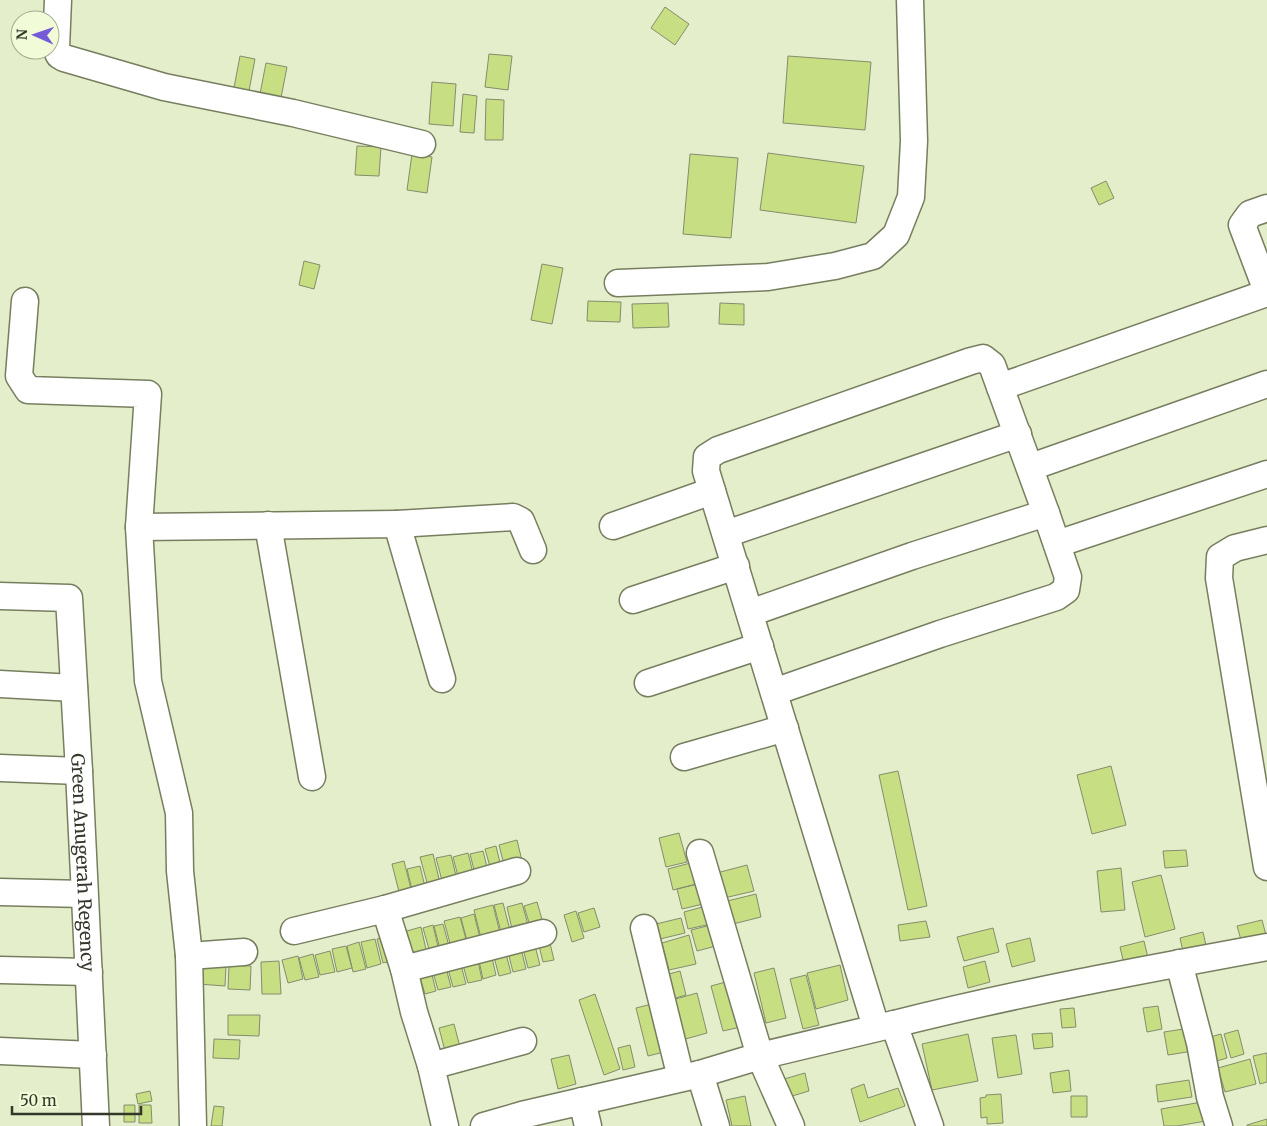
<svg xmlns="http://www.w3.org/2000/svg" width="1267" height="1126" font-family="Merriweather,serif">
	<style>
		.building { fill: #c7de82; stroke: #848d6d }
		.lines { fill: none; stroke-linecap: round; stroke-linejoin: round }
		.minor-casing { stroke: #767e5f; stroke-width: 29 }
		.minor { stroke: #fff; stroke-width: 26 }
		.labels { text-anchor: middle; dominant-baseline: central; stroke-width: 4; stroke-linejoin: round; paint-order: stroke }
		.street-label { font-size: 18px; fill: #34382b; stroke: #f1fbd8 }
	</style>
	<rect width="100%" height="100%" fill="#e4eecb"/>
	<path class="building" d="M665,7L689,24L675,45L651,28Z
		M489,54L512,56L508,90L485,87Z
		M240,56L255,59L248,96L233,93Z
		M788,56L871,62L865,130L783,123Z
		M266,63L287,67L280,103L259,99Z
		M432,82L456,84L453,126L429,124Z
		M463,94L477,96L474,133L460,132Z
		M486,99L504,100L503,140H485Z
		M357,146L381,147L379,176L355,175Z
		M768,153L864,166L856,223L760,210Z
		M412,154L432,157L427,193L407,190Z
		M690,154L738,158L731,238L683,234Z
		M1106,181L1114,198L1099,205L1091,188Z
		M304,261L320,265L314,289L299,285Z
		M542,264L563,268L552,324L531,320Z
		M588,301L621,302L620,322L587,321Z
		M668,303L669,327L633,328L632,304Z
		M720,303L744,304V325L719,324Z
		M1111,766L1126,825L1092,834L1077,775Z
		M898,771L927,906L908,910L879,775Z
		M679,833L687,862L666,867L659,838Z
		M517,840L523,865L505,869L499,845Z
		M496,846L502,871L492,874L485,849Z
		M1186,850L1188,866L1165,868L1163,851Z
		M483,851L489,875L476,878L470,854Z
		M468,853L475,881L460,884L453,857Z
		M433,854L441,887L429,890L420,857Z
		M451,855L458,884L444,888L436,858Z
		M404,861L412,893L400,896L392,864Z
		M694,862L700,883L673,890L668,869Z
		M747,865L754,891L720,899L713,874Z
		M420,866L427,895L414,898L407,869Z
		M1121,868L1125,910L1101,912L1097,871Z
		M1161,875L1175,929L1145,937L1132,882Z
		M698,884L703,904L682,909L677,889Z
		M756,894L761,917L725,926L719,903Z
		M537,902L543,923L530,926L524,906Z
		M503,903L510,930L501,932L494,905Z
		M522,903L528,925L512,929L507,907Z
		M493,905L500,933L481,938L474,910Z
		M706,906L711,924L688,929L684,912Z
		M594,908L600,927L584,932L578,913Z
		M576,911L584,938L572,942L564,915Z
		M474,914L480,938L467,941L461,918Z
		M460,917L467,943L451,947L444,921Z
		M681,918L685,933L660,939L656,924Z
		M1262,920L1267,939L1244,950L1237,926Z
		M926,921L930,937L900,941L898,925Z
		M443,924L449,946L440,949L434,926Z
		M433,925L439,951L430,953L423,928Z
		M711,925L716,946L697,951L691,930Z
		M421,927L427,954L409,958L403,932Z
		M993,928L999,952L964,961L957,937Z
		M1203,932L1207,950L1184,956L1180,938Z
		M689,935L696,964L669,970L662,943Z
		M390,936L396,960L383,963L377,939Z
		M1030,938L1035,961L1012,967L1006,944Z
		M375,939L381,964L367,968L361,942Z
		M549,939L554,960L543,962L538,942Z
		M1144,941L1149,962L1125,968L1120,947Z
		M359,942L366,969L353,972L347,946Z
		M534,942L540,965L528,968L522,945Z
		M346,946L352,968L337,972L332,949Z
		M521,949L526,969L513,972L508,952Z
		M330,951L335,972L320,975L315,955Z
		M313,954L319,977L305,980L299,958Z
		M506,954L511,973L499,976L494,957Z
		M298,956L303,979L288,983L282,960Z
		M492,958L496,975L483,979L479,961Z
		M279,961L281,994H262L261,962Z
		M478,961L482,980L468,983L463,965Z
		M985,961L990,982L968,988L963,967Z
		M199,965L226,967L225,986L198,984Z
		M229,965L251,966L250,990L228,989Z
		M461,965L466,984L453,987L448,969Z
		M840,965L848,1000L816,1009L807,973Z
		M446,968L451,987L438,990L433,972Z
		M774,968L786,1018L766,1023L754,973Z
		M431,971L436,991L425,994L419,974Z
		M680,971L686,995L672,999L665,975Z
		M806,975L819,1025L803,1029L790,979Z
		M733,980L745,1026L723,1031L711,986Z
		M697,993L707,1033L682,1040L672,1000Z
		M595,994L620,1069L604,1075L579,1000Z
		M656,1003L668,1051L648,1056L636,1008Z
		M1158,1006L1162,1029L1147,1032L1143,1008Z
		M1074,1008L1076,1027L1062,1028L1060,1009Z
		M228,1015H260L259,1036L228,1035Z
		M454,1024L460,1047L445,1051L439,1028Z
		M1190,1028L1193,1051L1168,1055L1164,1032Z
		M1238,1030L1244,1054L1231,1058L1224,1034Z
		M1052,1033L1053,1047L1034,1049L1032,1034Z
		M968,1034L978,1081L932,1090L922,1044Z
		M1221,1034L1227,1058L1213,1062L1207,1038Z
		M1016,1035L1022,1074L998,1078L992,1038Z
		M214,1039L240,1040L239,1059L213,1058Z
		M630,1045L635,1067L623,1070L618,1048Z
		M1267,1053V1082L1260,1084L1253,1056Z
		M569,1055L576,1084L558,1089L551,1059Z
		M1250,1059L1256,1084L1225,1092L1218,1068Z
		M1069,1070L1071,1091L1053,1093L1050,1073Z
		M805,1073L809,1091L789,1097L784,1079Z
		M1189,1080L1192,1097L1158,1102L1156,1085Z
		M864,1084L868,1098L898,1088L905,1106L860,1122L851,1089Z
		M150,1091L152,1101L138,1104L136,1094Z
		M1001,1094L1003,1123L987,1124V1117L981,1118L980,1098L986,1097V1095Z
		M745,1096L751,1126H732L726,1100Z
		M1071,1096H1087V1117H1071Z
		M1202,1102L1206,1121L1177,1126H1164L1161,1109Z
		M124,1105H135V1122H124Z
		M139,1105H151L152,1123H139Z
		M214,1106L224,1107L222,1126H211Z
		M1267,1119V1126H1247V1125Z"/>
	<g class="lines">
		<defs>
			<g id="minor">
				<path d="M58,0L56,48L59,55L64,58L164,87L293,113L422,144"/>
				<path d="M1267,208L1250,214L1242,225L1267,291"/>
				<path d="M618,283L768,277L835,266L873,256L896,235L911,197L914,141L910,0"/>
				<path d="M25,301L19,376L28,390L148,394L139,527L148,681L179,813L180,871L189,956L193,1126"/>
				<path d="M1000,387L1267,293"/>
				<path d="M1031,467L1267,384"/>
				<path d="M397,524L513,517L521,521L533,550"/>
				<path d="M268,525L312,777"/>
				<path d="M613,526L712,491"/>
				<path d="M139,527L397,524L442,679"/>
				<path d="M726,534L1018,434"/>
				<path d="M1267,540L1235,548L1220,557L1219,578L1267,867"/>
				<path d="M1057,544L1267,474"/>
				<path id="s1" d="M0,596L69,598L79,771L96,1126"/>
				<path d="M633,600L736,566"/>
				<path d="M750,613L912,556L1046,513L992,365L983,358L971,361L718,450L707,457L706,471L876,1027"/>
				<path d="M648,683L760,646"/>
				<path d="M0,684L74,688"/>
				<path d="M774,692L940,634L1056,597L1066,590L1068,577L1046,513"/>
				<path d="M684,757L785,728"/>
				<path d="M0,768L79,771"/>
				<path d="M700,853L760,1056L791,1126"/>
				<path d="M0,892L84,894"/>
				<path d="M385,909L404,969L414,1012L431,1066L445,1126"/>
				<path d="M644,928L681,1078"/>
				<path d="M294,931L385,909L517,871"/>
				<path d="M189,956L244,952"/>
				<path d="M1179,963L1200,1043L1210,1097L1219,1126"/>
				<path d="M404,969L543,933"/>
				<path d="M0,970L89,972"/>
				<path d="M894,1024C1017,993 1142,970 1267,947"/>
				<path d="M0,1051L93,1055"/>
				<path d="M431,1066L523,1041"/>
				<path d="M700,1074L716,1126"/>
				<path d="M582,1101L588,1126"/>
				<path d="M484,1126L522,1115L700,1074L760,1056L894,1024L930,1126"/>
			</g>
		</defs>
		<use href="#minor" class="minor-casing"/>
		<use href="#minor" class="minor"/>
	</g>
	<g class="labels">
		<g class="street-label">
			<text stroke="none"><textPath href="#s1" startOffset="334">Green Anugerah Regency</textPath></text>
		</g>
	</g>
	<g transform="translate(35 35) rotate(272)"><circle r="24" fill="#f1fbd8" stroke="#a5ad93"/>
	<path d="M0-4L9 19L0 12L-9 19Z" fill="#755cd6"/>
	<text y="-8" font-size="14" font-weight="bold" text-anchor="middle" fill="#34382b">N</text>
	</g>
	<path d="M12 1106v8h129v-8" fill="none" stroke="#34382b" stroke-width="2.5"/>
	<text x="20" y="1106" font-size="15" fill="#34382b" stroke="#f1fbd8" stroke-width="4" paint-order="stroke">50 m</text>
</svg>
